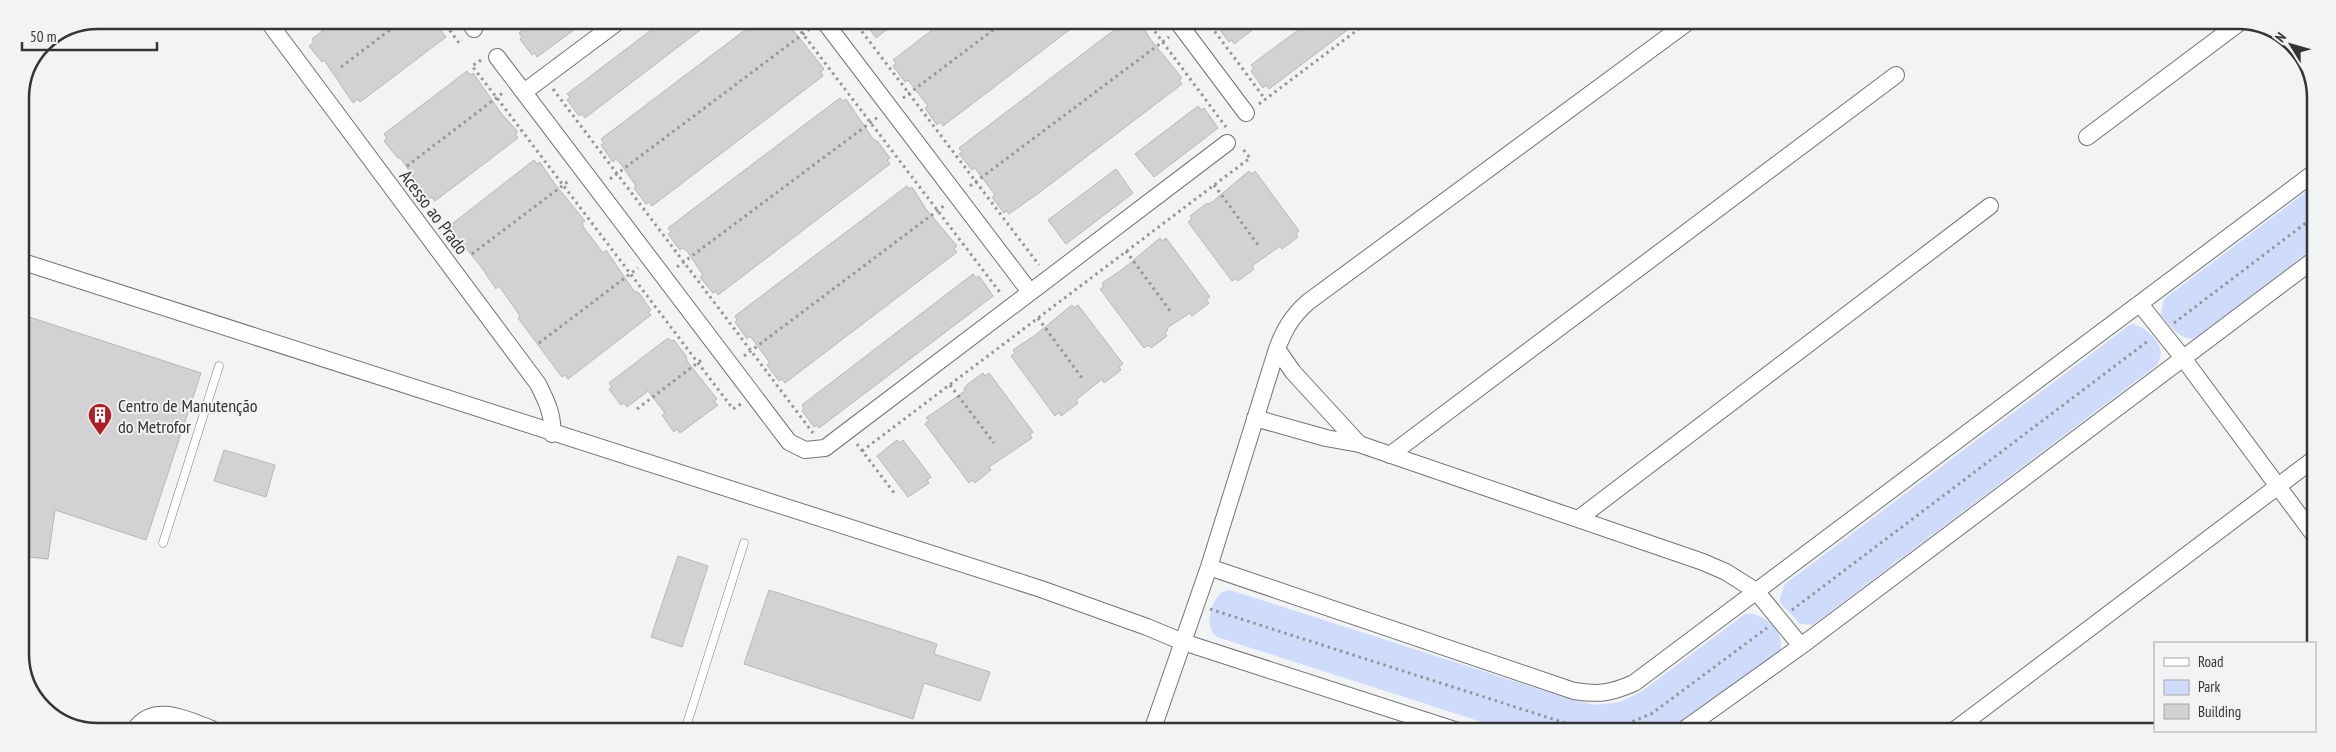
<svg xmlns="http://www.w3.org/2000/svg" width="2336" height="752" font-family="'PT Sans Narrow',sans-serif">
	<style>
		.green { fill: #cfdbfa }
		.building { fill: #d1d2d3; stroke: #b6b7b8 }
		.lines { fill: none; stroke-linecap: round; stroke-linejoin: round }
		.service-casing { stroke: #727374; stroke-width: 9 }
		.minor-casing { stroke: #727374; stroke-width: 18 }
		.path { stroke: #959596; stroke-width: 3; stroke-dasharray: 2.5 4; stroke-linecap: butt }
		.service { stroke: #fff; stroke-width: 8 }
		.minor { stroke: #fff; stroke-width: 16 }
		.labels { text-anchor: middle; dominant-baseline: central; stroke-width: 4; stroke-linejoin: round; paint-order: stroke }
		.street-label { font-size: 18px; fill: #343435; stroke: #f2f3f4 }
		.poi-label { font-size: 18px; fill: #343435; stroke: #f2f3f4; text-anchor: start }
		.rim { fill: none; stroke: #343435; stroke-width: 2.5 }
	</style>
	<rect width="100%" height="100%" fill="#f2f3f4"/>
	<path class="green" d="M2315,185V247L2194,339C2178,339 2171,326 2161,315L2164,299Z
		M2131,324C2142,324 2161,341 2161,353C2161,357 2159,361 2157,365L1813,625L1800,624L1779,601L1785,584Z
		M1230,590L1573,700L1596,705L1620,702L1641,692L1745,614C1764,611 1790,635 1778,655L1671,731H1510L1217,637C1202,627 1212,590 1230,590Z"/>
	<path class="building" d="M336,20H433L446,37L360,102L358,99L353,103L324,60L322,62L309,46L314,42L312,39Z
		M535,21L538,25L545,21H586L537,57L535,53L532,55L520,39L522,37L519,33Z
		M663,21H712L585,118L582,114L579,116L567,100L570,97L567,94Z
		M757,21H786L824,69L821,72L823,76L652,206L649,202L646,204L634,188L636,186L620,163L616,159L613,162L601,145L604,143L601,139Z
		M864,21H898L876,38Z
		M931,21H1032L1034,25L1039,21H1081L943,126L940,122L937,125L925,108L928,106L908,80L905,82L893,66L896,63L893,60L936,27Z
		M1126,21H1139L1151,40L1182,78L1179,80L1182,84L1040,192L1009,214L1007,211L1004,213L992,197L995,195L992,191L975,168L972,170L959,154L962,152L959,148Z
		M1213,21H1264L1234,44L1232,40L1229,42Z
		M1309,22H1358L1269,89L1266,85L1263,88L1251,71L1254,69L1251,65Z
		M467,71L470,75L473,73L501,113L518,132L515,134L518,138L435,201L432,197L429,199L401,159L397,157L384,141L387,138L384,134Z
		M840,98L843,101L846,99L873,139L878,142L890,158L887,160L890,164L718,295L716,291L713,293L700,277L703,275L687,251L683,248L680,250L668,234L671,232L668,228Z
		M1198,106L1201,110L1204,108L1218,128L1154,177L1135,154Z
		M534,160L537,164L540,162L554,183L585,221L582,223L584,228L603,253L606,250L634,291L639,293L651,310L648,312L651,315L568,379L565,375L562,377L518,318L520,316L502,290L499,286L496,289L482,268L451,229L454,227L452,224Z
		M1116,169L1133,193L1066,244L1048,220Z
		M1249,171L1252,174L1255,171L1299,231L1296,234L1298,237L1282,249L1280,246L1252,266L1254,269L1238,281L1236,278L1232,281L1188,222L1192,219L1190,216L1206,204L1211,203Z
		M907,186L909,189L912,187L926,209L957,246L954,249L957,252L785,383L782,379L779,381L767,365L770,363L750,336L747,339L735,322L737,320L735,316Z
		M1160,238L1162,241L1166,238L1210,297L1206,300L1209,303L1192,316L1190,313L1167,328L1168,330L1165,333L1167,336L1151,348L1148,345L1144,348L1100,289L1104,286L1102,283L1123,269Z
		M973,274L976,278L979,276L993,296L819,428L817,425L814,427L802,411L804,409L802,405Z
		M1072,305L1074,308L1078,305L1123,364L1119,367L1121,370L1104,383L1102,379L1076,400L1078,403L1061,416L1059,412L1055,416L1011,356L1015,353L1013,350L1034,336Z
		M20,314L201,373L146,540L55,510L48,559L20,556Z
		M668,338L671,341L674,340L686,356L687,361L717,399L714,401L718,405L680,433L677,429L674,432L662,415L665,413L648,391L627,407L624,403L621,405L609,389L612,387L609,383Z
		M983,373L985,376L989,373L1033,432L1030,435L1032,438L989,467L991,470L975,483L973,480L969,483L925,424L929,420L926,418L965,391L964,389L967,385Z
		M897,440L899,443L903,440L931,477L927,480L929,483L908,497L877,456Z
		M224,450L275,465L266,497L214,481Z
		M678,556L708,566L682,647L651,637Z
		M769,590L937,644L934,654L990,672L980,701L924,683L913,719L744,664Z"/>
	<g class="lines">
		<defs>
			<path id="service" d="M163,543L219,366
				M685,730L744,543"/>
			<path id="minor" d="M267,20L538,384C546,400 554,416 552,434
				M468,20L474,29
				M824,21L1030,292
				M1177,21L1246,113
				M497,57L789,442L805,450L825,448L1227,143
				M524,92L619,21
				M2087,137L2239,23
				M20,261L1041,589L1147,627L1183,642L1458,731
				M2140,304L2183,358L2314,535
				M1277,349L1293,372L1359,444
				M1255,418L1326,438L1359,444L1703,562L1726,572L1756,591L1801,646
				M1390,455L1896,75
				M1578,519L1990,206
				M1209,567L1574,691C1599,695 1611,693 1634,683L2315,172
				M135,729C155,702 187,720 212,729
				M1152,731L1209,567L1277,349C1284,330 1292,316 1308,302L1688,22
				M1682,731L1801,646L2315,259
				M1952,732L2314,459
				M2221,732L2222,731"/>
		</defs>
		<use href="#service" class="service-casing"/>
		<use href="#minor" class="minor-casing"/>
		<path class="path" d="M442,20L459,43L462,40
			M793,21L1002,295
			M854,21L1039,265
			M1147,21L1226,127
			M1207,21L1265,99
			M481,60L472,66L497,98L733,409L741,404
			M341,67L403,20
			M553,89L813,433
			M903,98L1005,21
			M1259,104L1368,22
			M407,166L504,92
			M610,179L811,28
			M1214,185L1259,246
			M970,186L1169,37
			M1126,251L1171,312
			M472,254L570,180
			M677,267L878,117
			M1038,318L1082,378
			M2174,323L2315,216
			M539,343L638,268
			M744,356L945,205
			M950,385L994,443
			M637,409L704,358
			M857,444L895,494
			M862,451L1250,158L1242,148
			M1210,609L1562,722L1592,729L1622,726L1651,714L1767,628
			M1792,610L2148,341"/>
		<use href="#service" class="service"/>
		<use href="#minor" class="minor"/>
	</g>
	<defs>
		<symbol id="building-pin" viewBox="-11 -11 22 30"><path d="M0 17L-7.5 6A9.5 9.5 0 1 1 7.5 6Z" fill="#b11f25" stroke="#f2f3f4"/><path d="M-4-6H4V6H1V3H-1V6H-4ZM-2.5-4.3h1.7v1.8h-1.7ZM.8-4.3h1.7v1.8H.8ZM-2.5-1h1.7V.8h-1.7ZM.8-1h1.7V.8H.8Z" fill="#fff"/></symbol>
	</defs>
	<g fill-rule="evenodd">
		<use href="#building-pin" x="86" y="401" width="28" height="38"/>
	</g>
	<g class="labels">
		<g class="street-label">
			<text transform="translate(434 212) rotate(53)">Acesso ao Prado</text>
		</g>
		<g class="poi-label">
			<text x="118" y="405">Centro de Manutenção<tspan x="118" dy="21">do Metrofor</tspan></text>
		</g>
	</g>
	<path d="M0 0H2336V752H0ZM98 29H2238A69 69 0 0 1 2307 98V654A69 69 0 0 1 2238 723H98A69 69 0 0 1 29 654V98A69 69 0 0 1 98 29Z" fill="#f2f3f4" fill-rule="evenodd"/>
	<path class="rim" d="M98 29H2238A69 69 0 0 1 2307 98V654A69 69 0 0 1 2238 723H98A69 69 0 0 1 29 654V98A69 69 0 0 1 98 29Z"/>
	<rect x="2154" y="642" width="162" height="90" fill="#f2f3f4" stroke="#a6a7a8"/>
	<rect x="2164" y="658" width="25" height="8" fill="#ffffff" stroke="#a6a7a8"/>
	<text x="2198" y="667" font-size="15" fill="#343435">Road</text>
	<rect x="2164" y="680" width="25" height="15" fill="#cfdbfa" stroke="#a6a7a8"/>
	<text x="2198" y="692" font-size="15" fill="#343435">Park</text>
	<rect x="2164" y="704" width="25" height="15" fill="#d1d2d3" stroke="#a6a7a8"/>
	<text x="2198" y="717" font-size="15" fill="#343435">Building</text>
	<g transform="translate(2291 45) rotate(307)" stroke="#f2f3f4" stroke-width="4" paint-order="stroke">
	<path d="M0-4L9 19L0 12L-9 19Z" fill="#343435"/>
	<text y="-8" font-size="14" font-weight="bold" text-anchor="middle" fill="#343435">N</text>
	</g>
	<path d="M22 42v8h135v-8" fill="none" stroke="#343435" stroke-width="2.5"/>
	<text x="30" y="42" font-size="15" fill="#343435" stroke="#f2f3f4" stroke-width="4" paint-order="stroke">50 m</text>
</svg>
